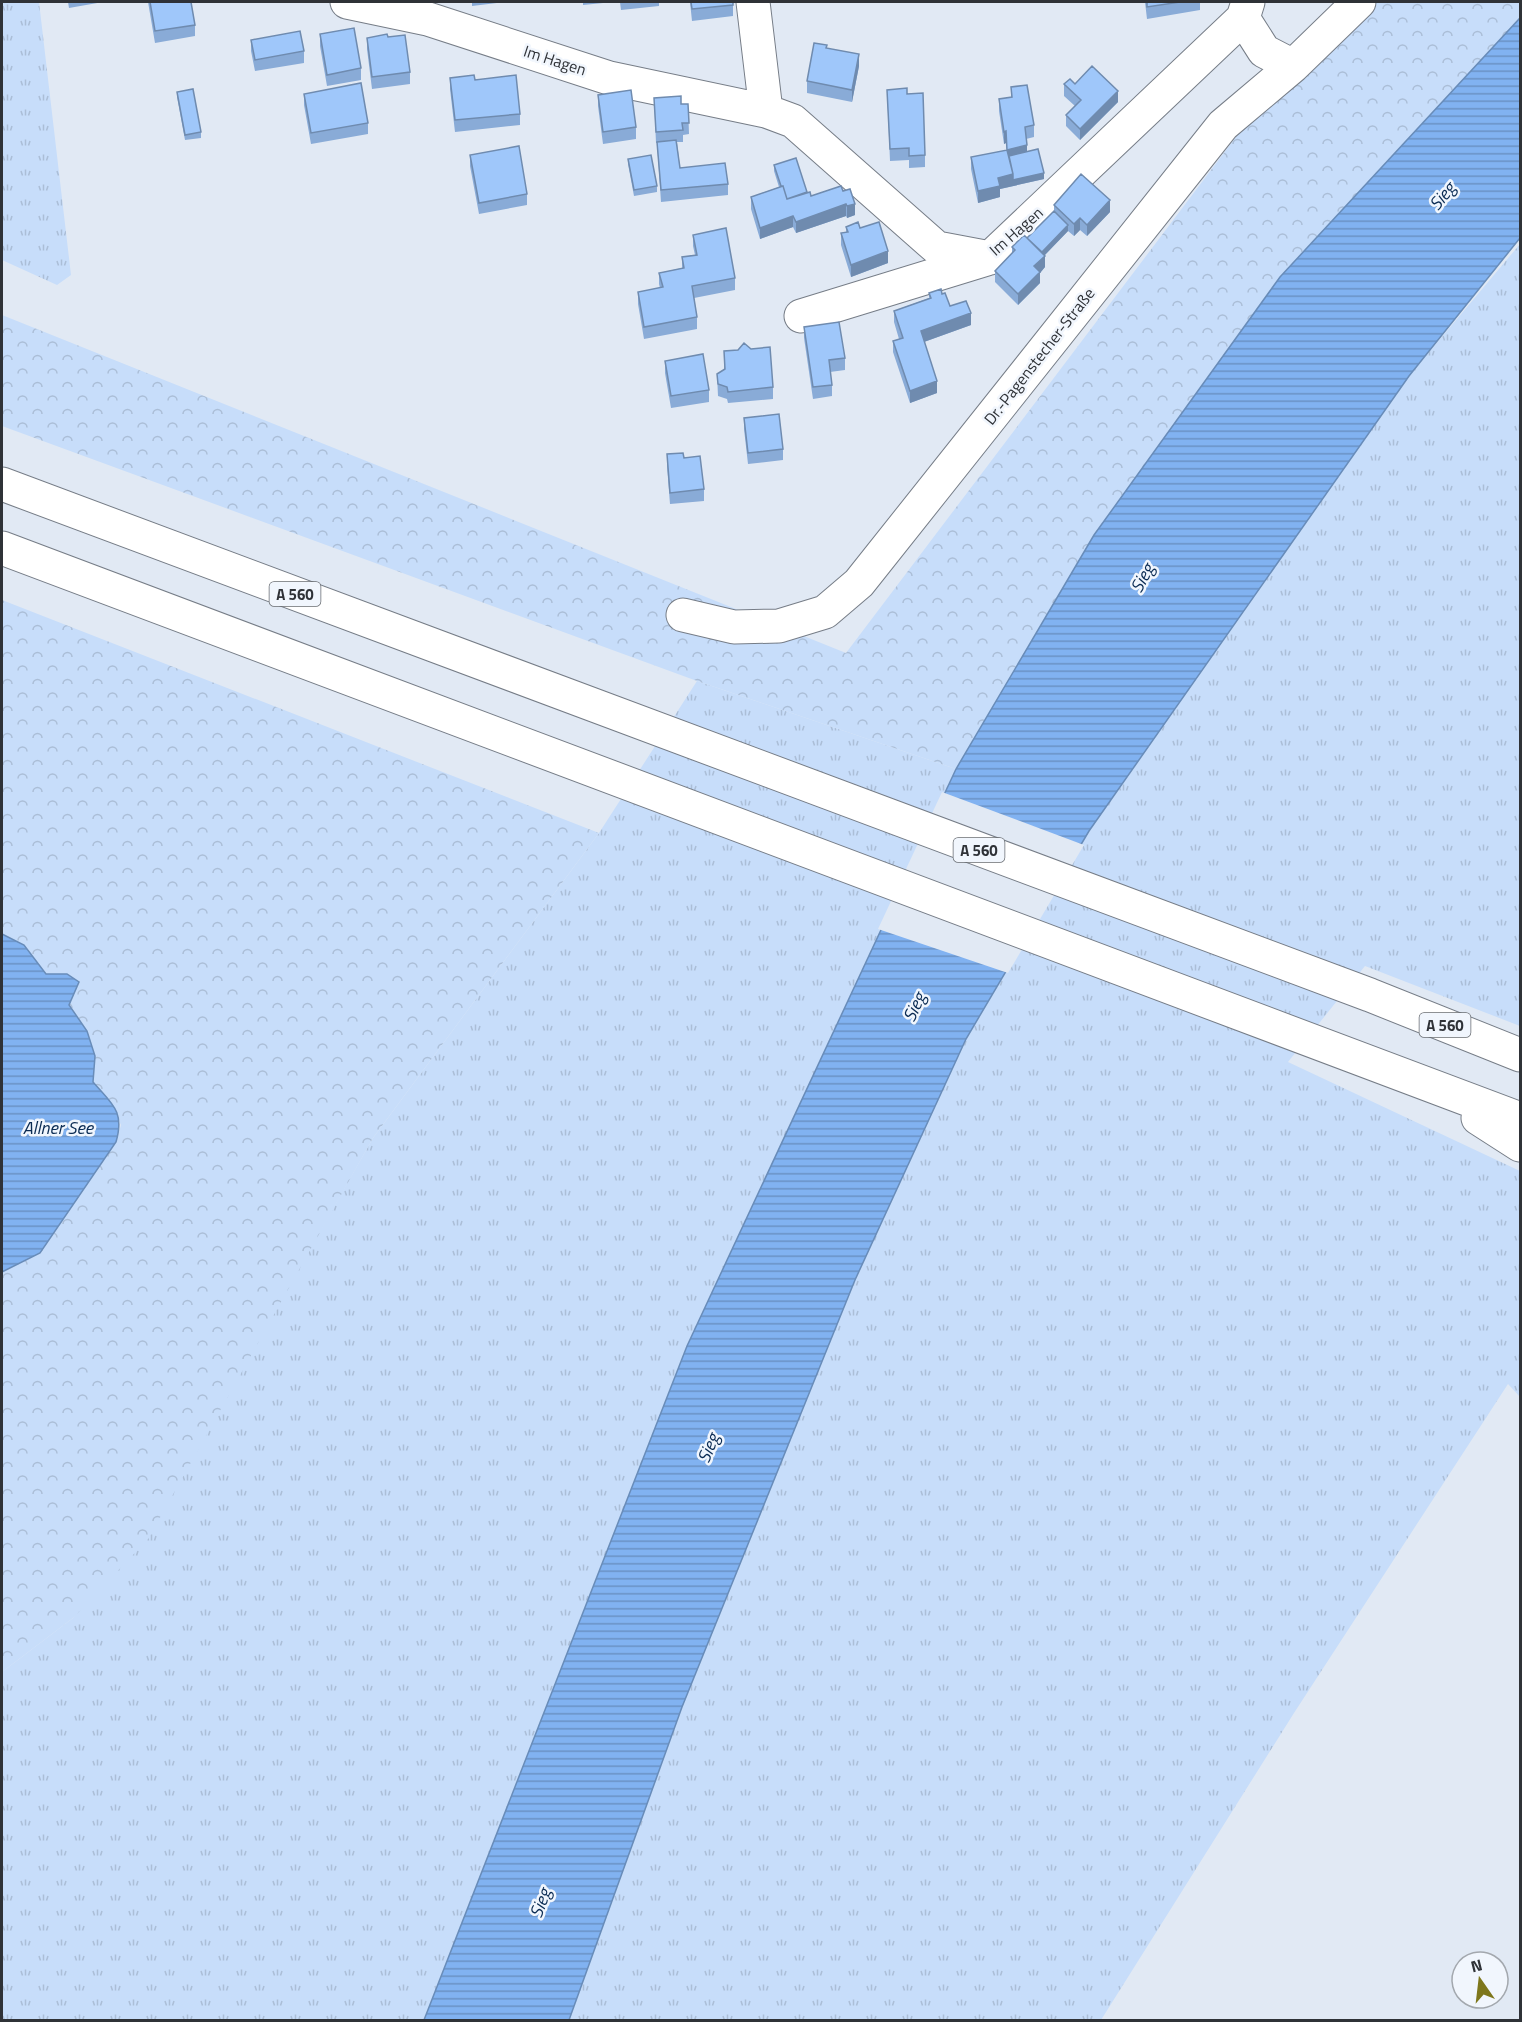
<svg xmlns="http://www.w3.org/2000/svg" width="1522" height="2022" font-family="'Titillium Web',sans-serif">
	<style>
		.grass { fill: url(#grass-tufts) }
		.forest { fill: url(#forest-crowns) }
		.water { fill: url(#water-rules); stroke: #688cb9; stroke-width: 1.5 }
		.pier { fill: #e1e9f4 }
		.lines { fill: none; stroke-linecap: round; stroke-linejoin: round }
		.minor-casing { stroke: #767d87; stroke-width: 35 }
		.highway-casing { stroke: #767d87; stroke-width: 35 }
		.minor { stroke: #fff; stroke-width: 33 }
		.highway { stroke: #fff; stroke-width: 33 }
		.wall { fill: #89abd7 }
		.shaded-wall { fill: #6f8baf }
		.building { fill: #9fc7fa; stroke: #6f8baf; stroke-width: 1.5 }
		.labels { text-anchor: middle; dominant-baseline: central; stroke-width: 5; stroke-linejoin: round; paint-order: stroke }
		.shield { fill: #f1f6fd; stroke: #696d72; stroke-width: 1.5 }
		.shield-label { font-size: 15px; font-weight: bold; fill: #2f3237 }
		.street-label { font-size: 16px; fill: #2f3237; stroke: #f1f6fd }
		.water-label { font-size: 18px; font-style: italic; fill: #0a2b53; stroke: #f1f6fd }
	</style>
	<defs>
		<pattern id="grass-tufts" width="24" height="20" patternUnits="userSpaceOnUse" patternTransform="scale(1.5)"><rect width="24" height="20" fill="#c7ddfa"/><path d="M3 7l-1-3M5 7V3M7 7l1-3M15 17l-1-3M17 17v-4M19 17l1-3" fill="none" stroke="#abbed7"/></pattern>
		<pattern id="forest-crowns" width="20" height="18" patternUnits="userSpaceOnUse" patternTransform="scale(1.5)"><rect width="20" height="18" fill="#c7ddfa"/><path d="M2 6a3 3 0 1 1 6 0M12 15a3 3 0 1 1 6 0" fill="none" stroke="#abbed7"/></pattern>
		<pattern id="water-rules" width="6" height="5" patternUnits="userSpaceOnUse" patternTransform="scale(1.5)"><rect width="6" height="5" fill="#81b2f1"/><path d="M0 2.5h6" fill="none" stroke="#6a91c4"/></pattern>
	</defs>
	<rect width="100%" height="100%" fill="#e1e9f4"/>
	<path class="grass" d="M2,2H39L71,275L57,285L2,260Z
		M1520,244V1026L1365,966L1288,1062L1520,1171V1397L1508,1384L1294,1713L1101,2020H569L682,1707L855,1280L966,1039L1089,831L1409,376Z
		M697,681L956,769L687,1346L424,2020H2V1672L73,1618L282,1298L373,1138L599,833Z"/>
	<path class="forest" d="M1338,2H1520V18L1280,278L1094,535L956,769L697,681L2,426V315L846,653Z
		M2,600L599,833L373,1138L148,1539L73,1618L2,1672V1272L40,1252L116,1142L121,1125L109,1100L93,1082L95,1056L87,1031L69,1004L67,974H46L24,945L2,934Z"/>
	<path class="water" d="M1520,18V238L1409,376L1089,831L966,1039L855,1280L682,1707L569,2020H424L687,1346L956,769L1094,535L1280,277Z
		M2,934L24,945L46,974H67L79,982L69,1005L87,1031L95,1056L93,1082C112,1104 125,1111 116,1142L40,1253L2,1272Z"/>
	<path class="pier" d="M942,792L1084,845L1008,973L878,929Z"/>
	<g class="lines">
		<defs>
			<path id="minor" d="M347,2L428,19L609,78L766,111L793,121L937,248L990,258
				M753,2L766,111
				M1248,2L1243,18L1264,51L1293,66
				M801,316L990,258L1243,18
				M683,615L734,627L779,626L825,612L859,583L1223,125L1293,66L1359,2"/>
			<path id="highway" d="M2,484L1370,995L1520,1055
				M2,548L1520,1119
				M1478,1118L1520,1145"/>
		</defs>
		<use href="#minor" class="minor-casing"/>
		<use href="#highway" class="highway-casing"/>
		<use href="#minor" class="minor"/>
		<use href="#highway" class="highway"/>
	</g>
	<path class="wall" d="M68,2H103L69,8Z
		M148,2H191L195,25V36L155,43Z
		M472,2H505L472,6Z
		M583,2H613L583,5Z
		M620,2H659V6L621,10Z
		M690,2H733V16L692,21Z
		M1145,2H1200V10L1147,19Z
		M320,34L361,68V80L327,86L320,46Z
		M388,37L410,72V84L372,89L367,49V38Z
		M251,40L304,51V63L255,71L251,51Z
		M827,48L859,66L852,102L807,93V81Z
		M450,78L475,80L520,114V125L455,132L450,89Z
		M1064,84H1075L1118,102L1080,140L1066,126V115L1075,106L1064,96Z
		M1011,87L1034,125V137L1026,139L1027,151L1044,179L1000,189V197L978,203L971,169V157L1007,151L1006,143L1004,144L999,111V99L1011,97Z
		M887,90L907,94L925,155V167L909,168V160L890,161Z
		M177,92L201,132V138L185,140L177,97Z
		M304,94L368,123V134L311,144L304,105Z
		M598,95L636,127V139L603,144L598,106Z
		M654,98L681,104H688L689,134L683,135V142H677L680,168L728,184V195L661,202L657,143H656Z
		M470,155L527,194V205L479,214L470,166Z
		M628,159L657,186V192L634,196L628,164Z
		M774,165L811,196L843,191L855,215L847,218L846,216L796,233L793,227L760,239L751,209V197L779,187L774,171Z
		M1054,205L1110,212L1087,236L1080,230L1074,236L1068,231L1045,255V267L1040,273V283L1018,305L995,282V271L1012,253V247L1027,238L1054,211Z
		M846,227L860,228L888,263L851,277L841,245V233L846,232Z
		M693,235L735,278V290L694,298L697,317V329L644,339L638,304V292L660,288L659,284V273L682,268V257L695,255L693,246Z
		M929,293L942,294L950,306L971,325L924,342L937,393L910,403L893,352V341L899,339L894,322V311L929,298Z
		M804,327L845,358V370L830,372L832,385V396L813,399L804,338Z
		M724,351L773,387V399L728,403L727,399L718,396L717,374L724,370Z
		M665,361L709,390V402L671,408L665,373Z
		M744,418L783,449V460L748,464L744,429Z
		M667,454L684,458L704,489V501L670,504L667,466Z"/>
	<path class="shaded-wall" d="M859,54V66L852,102V90Z
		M1118,91V102L1080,140V129Z
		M1006,131V143L1004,144V132Z
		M1027,145V157L1009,162L1007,150Z
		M1044,173V179L1000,189V197L978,203V191L998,178L1013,174Z
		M1110,200V212L1087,236V225Z
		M846,204V216L796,233V222Z
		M855,204V215L847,218V206Z
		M793,216V227L760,239V228Z
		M1080,218V230L1074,236V224Z
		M1068,225V231L1039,261V255Z
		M888,251V263L851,277V265Z
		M1045,256V267L1040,273V283L1018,305V294L1034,266Z
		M971,313V325L921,343V331Z
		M937,381V393L910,403V391Z"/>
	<path class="building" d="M150,2H191L195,25L155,31Z
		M691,2H733V5L692,9Z
		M1147,2H1180L1147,7Z
		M354,28L361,68L327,75L320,34Z
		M300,31L304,51L255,60L251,40Z
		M387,34L388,37L405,35L410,72L372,77L367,38Z
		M814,43L827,45L826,48L859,54L852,90L807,81Z
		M1092,66L1118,91L1080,129L1066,115L1081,100L1064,84L1070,79L1075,84Z
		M474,75L475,80L516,75L520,114L455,120L450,78Z
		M361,83L368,123L311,133L304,94Z
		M1027,85L1034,125L1025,127L1027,145L1007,150L1006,131L1004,132L999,99L1012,97L1011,87Z
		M907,88V94L923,93L925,155L909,156V148L890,149L887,90Z
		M193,89L201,132L185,135L177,92Z
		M631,90L636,127L603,132L598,95Z
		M681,96V104H688L689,123H682L683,130L656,132L654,98Z
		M676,140L680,168L725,163L728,184L661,190L657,142Z
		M519,146L527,194L479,203L470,155Z
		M1038,149L1044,173L1013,180V174L1009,156Z
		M1007,150L1013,174L998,178L1000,186L978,191L971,157Z
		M651,155L657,186L634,190L628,159Z
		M796,158L807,192L787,199L783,186H781L774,165Z
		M1081,174L1110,200L1087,225L1080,218L1074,224L1054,205Z
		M783,186L787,199L810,192L811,196L841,186L843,191L850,189L855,204L847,206L846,204L796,222L793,216L760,228L751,197Z
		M1054,211L1068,225L1042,252L1027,238Z
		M858,222L860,228L879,222L888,251L851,265L841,233L848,232L846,227Z
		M726,228L735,278L692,286L697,317L644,327L638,292L663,287L659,273L684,268L682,257L697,255L693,235Z
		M1024,235L1045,256L1034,266L1040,272L1018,294L995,271L1015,250L1012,247Z
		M941,289L942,294L945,293L950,306L966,301L971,313L921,331L937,381L910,391L893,341L903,338L894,311L931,298L929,293Z
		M839,322L845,358L829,360L832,385L813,387L804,327Z
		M744,343L751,349L770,347L773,387L728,392L727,387L718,384L717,374L725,369L724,351L738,350Z
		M703,354L709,390L671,396L665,361Z
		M779,414L783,449L748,453L744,418Z
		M683,453L684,458L700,456L704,489L670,493L667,454Z"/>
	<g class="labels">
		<g class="shield">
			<rect x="269.5" y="582" width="51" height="24" rx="4.5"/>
			<rect x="953.5" y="838" width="51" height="24" rx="4.5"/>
			<rect x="1419.5" y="1013" width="51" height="24" rx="4.5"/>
		</g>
		<g class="shield-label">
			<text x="295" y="594">A 560</text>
			<text x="979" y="850">A 560</text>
			<text x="1445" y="1025">A 560</text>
		</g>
		<g class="street-label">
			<text transform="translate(555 60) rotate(18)">Im Hagen</text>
			<text transform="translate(1016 231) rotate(-41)">Im Hagen</text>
			<text transform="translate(1039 356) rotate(-52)">Dr.-Pagenstecher-Straße</text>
		</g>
		<g class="water-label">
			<text transform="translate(1442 196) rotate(-51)">Sieg</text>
			<text transform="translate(1142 578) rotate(-62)">Sieg</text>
			<text transform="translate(914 1007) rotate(-65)">Sieg</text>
			<text x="58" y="1127">Allner See</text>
			<text transform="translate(708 1448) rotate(-68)">Sieg</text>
			<text transform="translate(540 1903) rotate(-70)">Sieg</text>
		</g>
	</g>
	<rect width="1522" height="2022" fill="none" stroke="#2f3237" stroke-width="6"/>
	<g transform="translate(1480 1980) rotate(346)"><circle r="28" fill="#f1f6fd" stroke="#a3a8ae" stroke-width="1.5"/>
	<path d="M0-4.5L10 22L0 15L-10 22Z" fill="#7e771c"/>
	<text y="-9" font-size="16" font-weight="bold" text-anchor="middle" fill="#2f3237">N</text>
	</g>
</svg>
